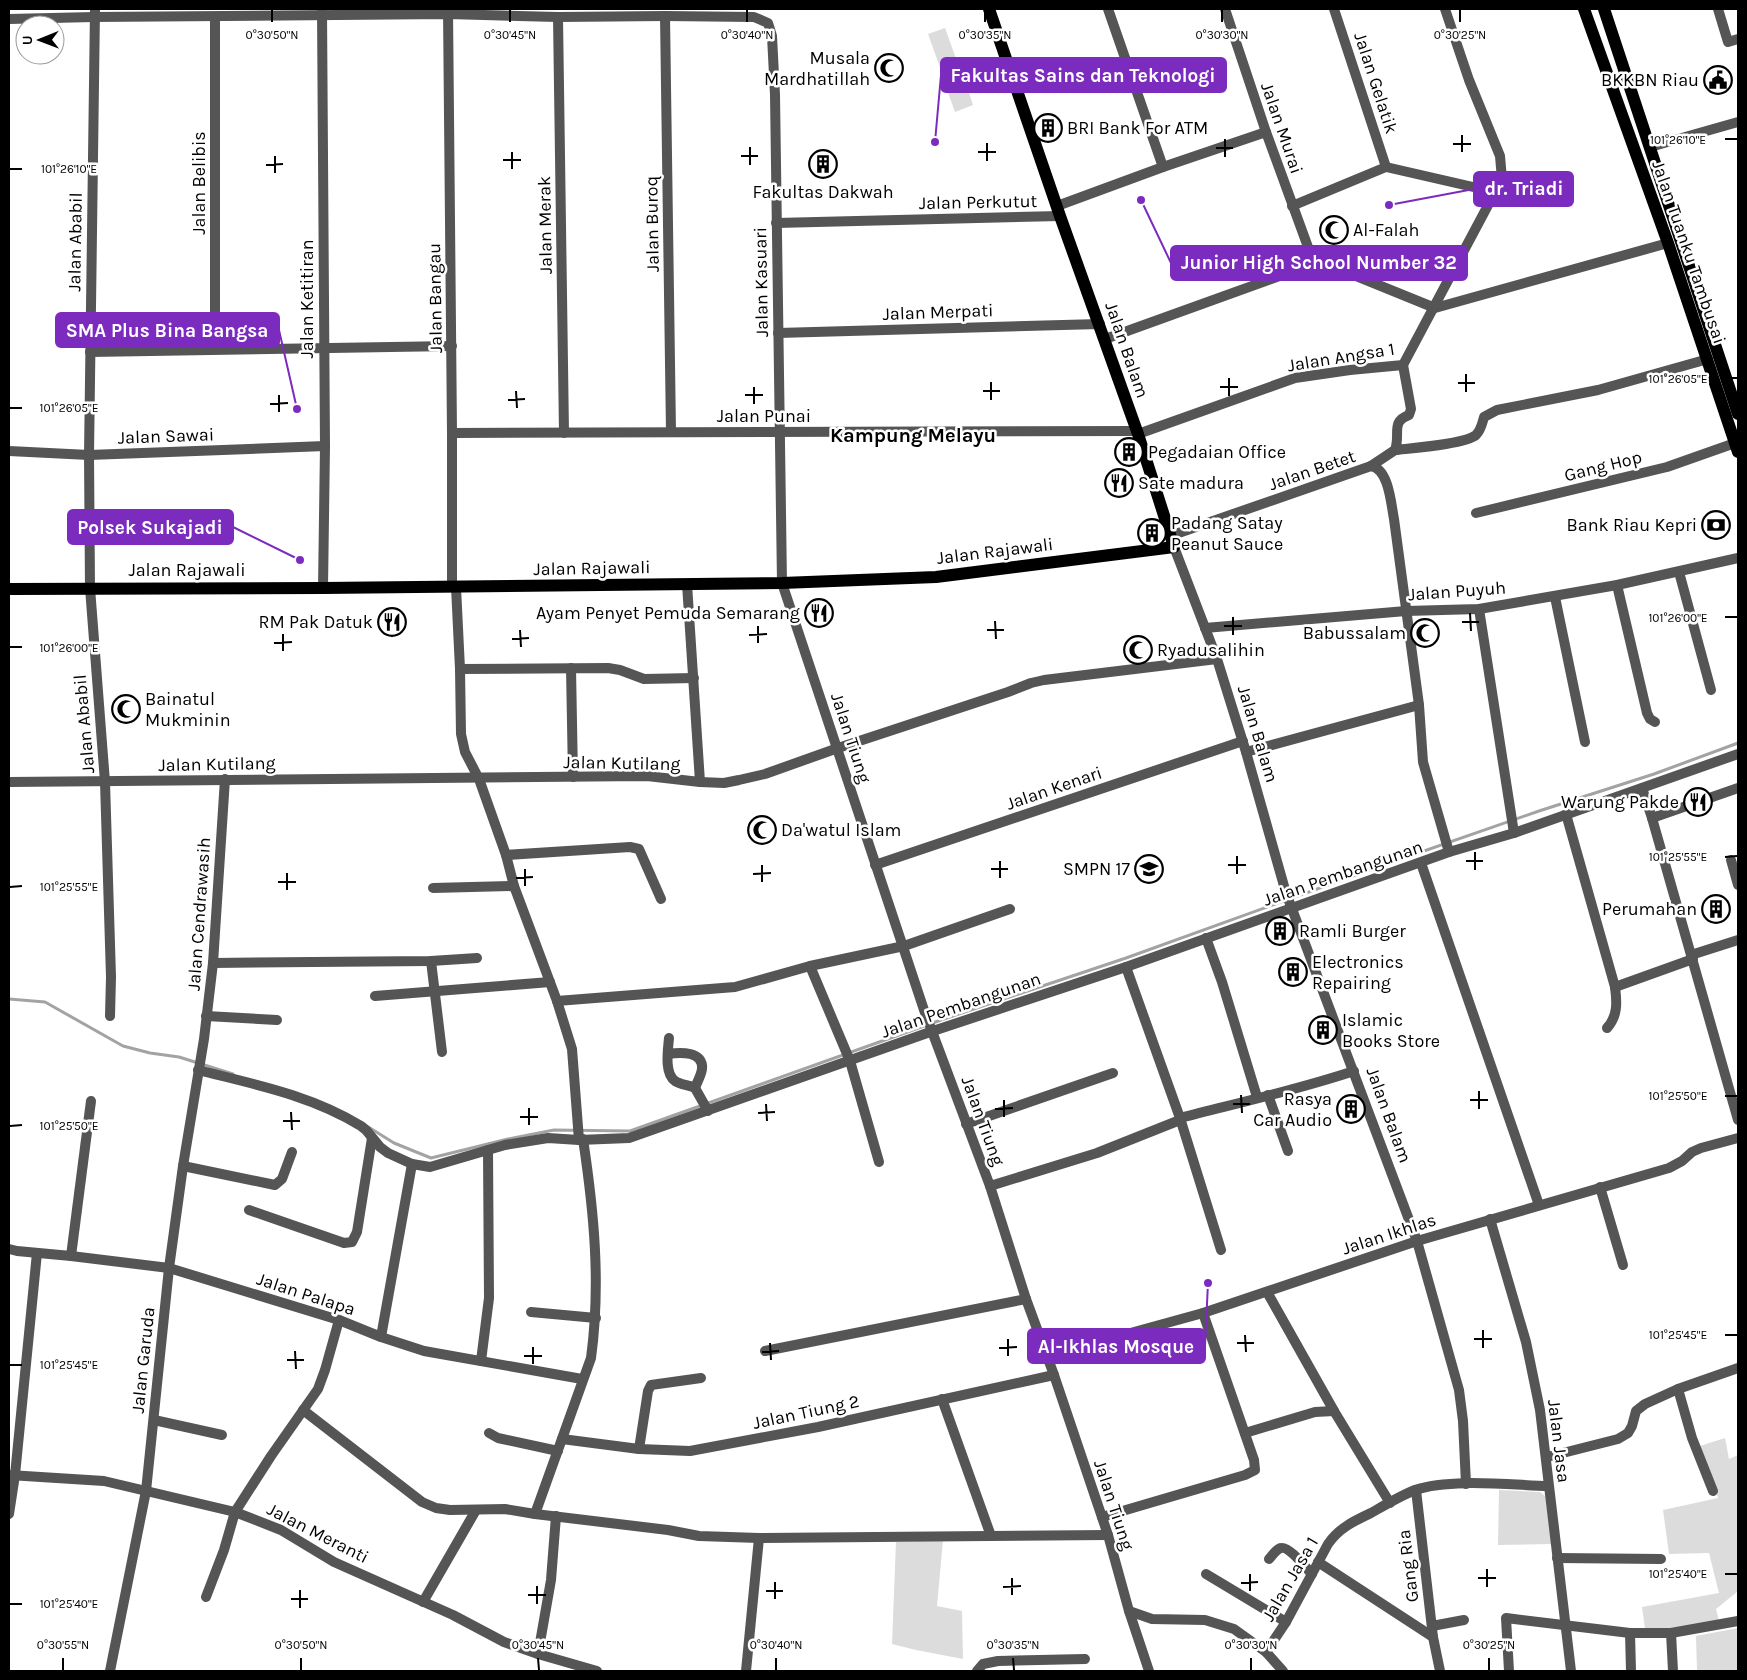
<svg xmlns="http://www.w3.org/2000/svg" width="1747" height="1680" font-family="Karla,sans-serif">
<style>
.green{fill:#dcdcdc}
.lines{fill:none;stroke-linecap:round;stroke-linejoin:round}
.stream{stroke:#a3a3a3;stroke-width:3}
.minor{stroke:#555;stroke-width:10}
.major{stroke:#000;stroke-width:12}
.ticks{fill:none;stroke:#000;stroke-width:2}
.labels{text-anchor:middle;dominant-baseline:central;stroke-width:5;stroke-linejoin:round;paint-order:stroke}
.poi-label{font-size:18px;fill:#000;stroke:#fff;text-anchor:start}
.street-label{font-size:18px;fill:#000;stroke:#fff}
.quarter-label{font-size:20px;font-weight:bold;fill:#000;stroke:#fff}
.ticks-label{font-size:12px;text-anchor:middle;fill:#000;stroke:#fff;stroke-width:5;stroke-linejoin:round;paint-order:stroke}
.leader{fill:none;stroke:#7b2cbf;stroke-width:2}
.callout-dot{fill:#7b2cbf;stroke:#fff;stroke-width:2}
.callout{fill:#7b2cbf;stroke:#7b2cbf;stroke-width:2}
.callout-label{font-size:19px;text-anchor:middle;font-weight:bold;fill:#fff}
</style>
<rect width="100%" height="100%" fill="#fff"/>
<g class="green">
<polygon points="945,28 958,64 941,70 928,34"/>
<polygon points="960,66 973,105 955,112 941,73"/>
<polygon points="1725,1438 1729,1459 1738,1455 1738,1591 1716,1609 1719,1621 1675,1628 1645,1628 1642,1607 1719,1593 1709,1553 1669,1554 1663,1510 1718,1498 1700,1446"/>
<polygon points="1499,1490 1540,1492 1545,1496 1552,1544 1498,1545"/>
<polygon points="943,1540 937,1606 962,1611 963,1659 916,1650 892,1644 896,1542"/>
<polygon points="1738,1628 1738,1671 1722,1671 1721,1670 1697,1671 1696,1636"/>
</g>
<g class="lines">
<g class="stream">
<polyline points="9,999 45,1002 123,1046 150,1053 179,1057 233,1074"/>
<polyline points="370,1128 394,1143 431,1158 508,1139 554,1130 630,1131 941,1020 1126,958 1378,867 1539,811 1654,774 1738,743"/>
</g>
<g class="minor">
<polyline points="95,9 89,455 90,588 105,782 111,977 110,1016"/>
<polyline points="448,9 452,433 452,587"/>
<polyline points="1108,9 1163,167"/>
<polyline points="1225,9 1266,132 1312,258"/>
<polyline points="1334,9 1386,167"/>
<polyline points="1718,9 1728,42 1738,39"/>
<polyline points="322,10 325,446 323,588"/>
<polyline points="665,16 671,432"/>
<polyline points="558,17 564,433"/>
<polyline points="9,19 94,17 448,14 558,17 665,16 754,17 768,23 772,36 775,95 782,583 924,1010 990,1186 1026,1299 1054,1375 1108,1535 1129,1611 1149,1671"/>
<polyline points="1650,147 1738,122"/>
<polyline points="1057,206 1163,167 1266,132"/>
<polyline points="1292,206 1386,167 1495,192"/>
<polyline points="776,223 1060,216"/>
<polyline points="1312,258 1435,308 1668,243"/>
<polyline points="778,333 1100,324"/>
<polyline points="1105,339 1299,269 1312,258"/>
<polyline points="215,349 215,17"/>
<polyline points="90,352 452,346"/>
<polyline points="452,433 1137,431"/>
<polyline points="1138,434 1295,378 1350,370 1403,365 1502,179 1500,156 1469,80 1445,9"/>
<path d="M1395,450C1412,448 1466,444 1476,435C1481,430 1482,424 1484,417L1497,410L1598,390L1708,359"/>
<polyline points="9,451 89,455 325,446"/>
<path d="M1371,466L1395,450C1401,434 1390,422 1409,415L1411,409L1403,365"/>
<polyline points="1476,513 1667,467 1735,443"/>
<path d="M1170,536L1371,466C1389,469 1391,504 1394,519L1419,705L1423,762L1449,852"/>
<polyline points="1174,547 1217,659 1246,752 1286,893 1417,1241 1459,1390 1463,1421 1466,1484"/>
<polyline points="1679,572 1711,690"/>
<polyline points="687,584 700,782"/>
<polyline points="1617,585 1647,713 1650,719 1655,722"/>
<polyline points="456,587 460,669 461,734 465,752 479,779 506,855 514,886 557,1001 572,1049 579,1140"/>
<polyline points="1555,597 1585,742"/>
<polyline points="1479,609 1514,833"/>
<polyline points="1205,628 1406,611 1479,609 1617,585 1738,558"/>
<polyline points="571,668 573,777"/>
<polyline points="460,669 608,668 620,670 644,679 694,678"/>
<polyline points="1246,752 1419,705"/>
<polyline points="9,782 647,776 700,782 724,783 739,780 765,774 838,748 1008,692 1031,683 1044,680 1217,659"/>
<polyline points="1642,788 1652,818 1738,1120"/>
<path d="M1566,814L1615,987C1617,1002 1618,1016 1607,1028"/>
<polyline points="1652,818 1738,788"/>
<polyline points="506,855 630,847 639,849 661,899"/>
<polyline points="1731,860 1738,885"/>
<polyline points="1421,863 1539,1205"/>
<polyline points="875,865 1243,741"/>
<polyline points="433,888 514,886"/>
<polyline points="1206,938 1222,982 1257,1097"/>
<polyline points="1691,955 1738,940"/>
<polyline points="431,961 442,1052"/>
<polyline points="213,963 431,961 477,958"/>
<polyline points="810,966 850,1061 879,1162"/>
<polyline points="1126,967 1180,1118 1221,1250"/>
<polyline points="1615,987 1693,959"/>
<polyline points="375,996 550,982"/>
<polyline points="557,1001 735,987 810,966 904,946 1010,909"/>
<polyline points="206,1016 277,1020"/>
<path d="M669,1038C668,1050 664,1073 675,1081C681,1085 689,1085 695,1088L708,1111"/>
<path d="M668,1054C680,1052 704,1051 702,1069C701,1076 697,1082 695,1088"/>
<path d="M198,1070C253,1084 311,1095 361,1126L366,1130L380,1147L388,1153L412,1164L430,1167L505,1145L548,1138L579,1140L629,1138L933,1031L1126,967L1449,852L1514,833L1738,754"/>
<polyline points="1268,1095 1288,1151"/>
<path d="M1180,1118C1238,1103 1297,1090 1354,1071"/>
<polyline points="966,1124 1113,1073"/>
<polyline points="183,1166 275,1185 282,1179 292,1152"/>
<polyline points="990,1186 1097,1153 1180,1120"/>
<polyline points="1600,1187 1623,1265"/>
<polyline points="249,1210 344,1243 352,1242 357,1232 372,1138"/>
<polyline points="1490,1219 1526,1342 1540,1410 1571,1671"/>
<polyline points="9,1249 17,1251 71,1256 169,1268 339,1320 381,1337 424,1351 582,1379"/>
<polyline points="71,1256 91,1101"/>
<polyline points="1267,1292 1334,1411 1390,1503"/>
<polyline points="531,1312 596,1318"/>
<polyline points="381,1337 412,1164"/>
<polyline points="765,1351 1026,1299"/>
<polyline points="1047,1356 1203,1313 1417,1241 1669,1168 1682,1161 1692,1152 1701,1148 1738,1138"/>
<polyline points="481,1361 489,1298 488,1150"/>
<polyline points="1678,1389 1692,1438 1713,1491"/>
<polyline points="942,1399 991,1536"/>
<polyline points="303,1410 422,1502 436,1508 450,1510 505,1509 535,1514 668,1530 699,1536 759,1538 1108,1535"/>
<polyline points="154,1420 222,1435"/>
<polyline points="489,1433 498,1438 558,1451"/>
<polyline points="1245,1433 1315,1412 1334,1411"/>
<polyline points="562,1439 639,1449 690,1451 818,1427 1054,1375"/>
<polyline points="639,1449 648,1391 651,1385 701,1378"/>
<polyline points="1547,1457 1618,1439 1628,1433 1632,1426 1636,1411 1645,1404 1678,1389 1738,1368"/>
<polyline points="9,1475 104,1481 235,1512 281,1530 334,1562 453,1615 504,1642 538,1654 597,1671"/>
<polyline points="1416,1490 1433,1637 1440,1671"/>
<polyline points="9,1514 15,1475 37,1253"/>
<path d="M535,1514L591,1358C601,1284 594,1212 583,1139"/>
<polyline points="1102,1517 1245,1475 1255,1470 1254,1460 1203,1313"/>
<polyline points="1557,1558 1661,1559"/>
<path d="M1269,1559C1272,1556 1276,1549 1281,1548C1289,1546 1306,1568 1312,1574"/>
<polyline points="1318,1562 1433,1637"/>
<polyline points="1206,1574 1286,1622"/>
<polyline points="206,1597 224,1550 235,1512 271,1456 318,1389 325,1370 339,1320"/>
<polyline points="423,1602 476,1510"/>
<polyline points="1129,1611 1152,1619 1205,1620 1234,1629 1266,1652 1283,1671"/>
<polyline points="1432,1626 1464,1620"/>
<polyline points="1630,1633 1631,1671"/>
<polyline points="1671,1633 1673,1671"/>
<path d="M1266,1652L1286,1622L1328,1544C1339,1528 1354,1521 1371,1513C1385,1505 1400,1496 1415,1490C1450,1478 1511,1485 1548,1486"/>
<polyline points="538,1654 551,1580 556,1516"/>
<polyline points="110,1671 146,1491 169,1268 183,1166 204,1039 213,963 225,779"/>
<polyline points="746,1671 759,1538"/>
<polyline points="977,1671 983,1664 998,1661 1085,1659"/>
<polyline points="1509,1671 1506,1618 1630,1633 1671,1633 1738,1621"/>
</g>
<g class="major">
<polyline points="1584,9 1668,243 1738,452"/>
<polyline points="1604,9 1738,414"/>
<polyline points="9,589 323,588 782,583 936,577 1174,547 1138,434 1060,216 989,9"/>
</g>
</g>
<path class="ticks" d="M272,10V22M510,10V22M747,10V22M985,10V22M1222,10V22M1460,10V22M1462,135V152M1225,139V157M1725,139H1737M987,143V161M1453,144H1471M750,147V165M1216,148H1233M512,152V169M978,152H996M275,156V173M741,156H758M503,160H521M266,165L283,164M10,169H22M1466,374V392M1229,378V396M1725,378H1737M991,382V400M1458,383H1475M754,387V404M1220,387H1238M516,391L517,408M983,391H1000M279,395V412M745,395H763M508,400L525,399M270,404L288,403M10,408H22M1470,613L1471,631M1233,617V635M1725,617H1737M995,621L996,639M1462,622H1479M758,626V643M1224,626H1242M520,630L521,647M987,630H1004M283,634V651M749,635L767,634M512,639L529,638M274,643L292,642M10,647H22M1475,852V870M1237,856V874M1725,857L1737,856M1000,861V878M1466,861H1483M762,865V882M1228,865H1246M525,869V886M991,869H1008M287,873V890M753,874L771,873M516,878L533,877M278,882H296M10,887L22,886M1479,1091V1109M1241,1095L1242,1113M1725,1096H1737M1004,1100V1117M1470,1100H1488M766,1104L767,1121M1233,1104H1250M529,1108V1125M995,1109L1013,1108M291,1112L292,1130M758,1113L775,1112M520,1117H538M283,1121H300M10,1126L22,1125M1483,1330V1348M1245,1335L1246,1352M1725,1335H1737M1008,1339V1356M1474,1339H1492M770,1343L771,1360M1237,1343H1254M533,1347V1364M999,1348L1017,1347M295,1351L296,1369M762,1352L779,1351M524,1356H542M287,1360H304M10,1365H22M1487,1569V1587M1250,1574V1591M1725,1574H1737M1012,1578V1595M1478,1578H1496M775,1582V1599M1241,1583L1258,1582M537,1586V1604M1003,1587L1021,1586M300,1590V1608M766,1591H783M528,1595H546M291,1599H308M10,1604H22M63,1658V1670M301,1658V1670M538,1658L539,1670M776,1658V1670M1013,1658L1014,1670M1251,1658V1670M1489,1658V1670"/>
<defs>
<symbol id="mosque-ring" viewBox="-11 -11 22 22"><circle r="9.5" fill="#fff" stroke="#000" stroke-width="1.5"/><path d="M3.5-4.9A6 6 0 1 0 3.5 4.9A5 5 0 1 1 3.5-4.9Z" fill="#000"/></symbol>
<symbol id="civic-ring" viewBox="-11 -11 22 22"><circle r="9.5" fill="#fff" stroke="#000" stroke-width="1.5"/><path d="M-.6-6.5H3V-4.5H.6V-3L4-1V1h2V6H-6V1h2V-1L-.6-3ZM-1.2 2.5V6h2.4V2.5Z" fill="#000"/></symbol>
<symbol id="building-ring" viewBox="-11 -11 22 22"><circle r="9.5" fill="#fff" stroke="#000" stroke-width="1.5"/><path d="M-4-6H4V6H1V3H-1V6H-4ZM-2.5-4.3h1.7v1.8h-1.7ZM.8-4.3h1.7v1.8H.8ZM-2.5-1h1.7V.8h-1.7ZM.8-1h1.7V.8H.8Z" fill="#000"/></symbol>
<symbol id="restaurant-ring" viewBox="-11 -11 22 22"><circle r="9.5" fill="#fff" stroke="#000" stroke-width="1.5"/><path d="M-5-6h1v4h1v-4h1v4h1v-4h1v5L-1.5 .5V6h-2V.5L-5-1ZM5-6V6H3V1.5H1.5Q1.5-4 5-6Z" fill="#000"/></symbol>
<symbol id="bank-ring" viewBox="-11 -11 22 22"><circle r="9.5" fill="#fff" stroke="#000" stroke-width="1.5"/><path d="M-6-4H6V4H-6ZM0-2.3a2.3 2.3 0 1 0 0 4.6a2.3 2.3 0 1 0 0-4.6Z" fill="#000"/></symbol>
<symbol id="school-ring" viewBox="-11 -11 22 22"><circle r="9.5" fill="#fff" stroke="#000" stroke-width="1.5"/><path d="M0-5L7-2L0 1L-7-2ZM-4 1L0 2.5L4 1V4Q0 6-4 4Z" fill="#000"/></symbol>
</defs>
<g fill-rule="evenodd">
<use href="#mosque-ring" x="873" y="52" width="32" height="32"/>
<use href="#civic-ring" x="1702" y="64" width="32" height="32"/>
<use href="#building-ring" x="1032" y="112" width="32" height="32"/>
<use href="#building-ring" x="807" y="148" width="32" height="32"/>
<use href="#mosque-ring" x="1318" y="214" width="32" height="32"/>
<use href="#building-ring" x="1113" y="436" width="32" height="32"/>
<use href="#restaurant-ring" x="1103" y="467" width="32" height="32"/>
<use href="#bank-ring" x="1700" y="509" width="32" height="32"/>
<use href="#building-ring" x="1136" y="517" width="32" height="32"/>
<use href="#restaurant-ring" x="803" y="597" width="32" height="32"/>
<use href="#restaurant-ring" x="376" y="606" width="32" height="32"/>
<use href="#mosque-ring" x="1409" y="617" width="32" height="32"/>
<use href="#mosque-ring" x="1122" y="634" width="32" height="32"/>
<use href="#mosque-ring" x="110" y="693" width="32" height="32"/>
<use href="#restaurant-ring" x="1682" y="786" width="32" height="32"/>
<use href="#mosque-ring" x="746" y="814" width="32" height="32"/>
<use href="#school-ring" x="1133" y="853" width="32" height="32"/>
<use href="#building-ring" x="1700" y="893" width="32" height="32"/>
<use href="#building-ring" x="1264" y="915" width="32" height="32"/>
<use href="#building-ring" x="1277" y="956" width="32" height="32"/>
<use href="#building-ring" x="1307" y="1014" width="32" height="32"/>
<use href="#building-ring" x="1335" y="1093" width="32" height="32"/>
</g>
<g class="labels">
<g class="poi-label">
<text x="870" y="58" text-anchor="end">Musala<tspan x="870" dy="21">Mardhatillah</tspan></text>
<text x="1699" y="80" text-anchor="end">BKKBN Riau</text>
<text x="1067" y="128">BRI Bank For ATM</text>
<text x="823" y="192" text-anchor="middle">Fakultas Dakwah</text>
<text x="1353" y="230">Al-Falah</text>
<text x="1148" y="452">Pegadaian Office</text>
<text x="1138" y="483">Sate madura</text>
<text x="1171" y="523">Padang Satay<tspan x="1171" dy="21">Peanut Sauce</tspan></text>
<text x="1697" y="525" text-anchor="end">Bank Riau Kepri</text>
<text x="800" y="613" text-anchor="end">Ayam Penyet Pemuda Semarang</text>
<text x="373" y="622" text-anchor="end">RM Pak Datuk</text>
<text x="1406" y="633" text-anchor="end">Babussalam</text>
<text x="1157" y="650">Ryadusalihin</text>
<text x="145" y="699">Bainatul<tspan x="145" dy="21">Mukminin</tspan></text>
<text x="1679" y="802" text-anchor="end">Warung Pakde</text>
<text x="781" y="830">Da'watul Islam</text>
<text x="1130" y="869" text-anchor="end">SMPN 17</text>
<text x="1697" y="909" text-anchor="end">Perumahan</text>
<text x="1299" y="931">Ramli Burger</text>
<text x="1312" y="962">Electronics<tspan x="1312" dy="21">Repairing</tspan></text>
<text x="1342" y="1020">Islamic<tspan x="1342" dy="21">Books Store</tspan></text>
<text x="1332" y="1099" text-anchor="end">Rasya<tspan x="1332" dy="21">Car Audio</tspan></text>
</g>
<g class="street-label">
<text transform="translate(1376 83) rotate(72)">Jalan Gelatik</text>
<text transform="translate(1282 128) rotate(71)">Jalan Murai</text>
<text transform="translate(199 183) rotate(-90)">Jalan Belibis</text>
<text transform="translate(978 202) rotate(-1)">Jalan Perkutut</text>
<text transform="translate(652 224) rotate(-91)">Jalan Buroq</text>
<text transform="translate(545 225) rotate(-91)">Jalan Merak</text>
<text transform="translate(75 242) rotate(-89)">Jalan Ababil</text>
<text transform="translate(1689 252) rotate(71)">Jalan Tuanku Tambusai</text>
<text transform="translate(761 282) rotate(-91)">Jalan Kasuari</text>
<text transform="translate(435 298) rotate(-91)">Jalan Bangau</text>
<text transform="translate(307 299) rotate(-90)">Jalan Ketitiran</text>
<text transform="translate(938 312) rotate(-2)">Jalan Merpati</text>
<text transform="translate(1127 350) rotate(71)">Jalan Balam</text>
<text transform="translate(1341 357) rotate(-9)">Jalan Angsa 1</text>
<text x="764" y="416">Jalan Punai</text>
<text transform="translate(166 436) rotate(-2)">Jalan Sawai</text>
<text transform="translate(1603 466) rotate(-14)">Gang Hop</text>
<text transform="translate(1312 470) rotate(-19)">Jalan Betet</text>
<text transform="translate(995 551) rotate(-7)">Jalan Rajawali</text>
<text transform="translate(592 568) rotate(-1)">Jalan Rajawali</text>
<text x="187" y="570">Jalan Rajawali</text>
<text transform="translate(1457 591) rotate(-4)">Jalan Puyuh</text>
<text transform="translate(84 724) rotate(-95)">Jalan Ababil</text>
<text transform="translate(1258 734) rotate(73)">Jalan Balam</text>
<text transform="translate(851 738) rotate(72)">Jalan Tiung</text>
<text transform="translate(622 763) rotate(1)">Jalan Kutilang</text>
<text transform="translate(217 764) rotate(-1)">Jalan Kutilang</text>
<text transform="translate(1054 788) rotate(-19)">Jalan Kenari</text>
<text transform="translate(1343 873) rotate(-19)">Jalan Pembangunan</text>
<text transform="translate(199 914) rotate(-86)">Jalan Cendrawasih</text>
<text transform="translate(961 1005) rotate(-19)">Jalan Pembangunan</text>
<text transform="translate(1389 1115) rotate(70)">Jalan Balam</text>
<text transform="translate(983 1121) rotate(70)">Jalan Tiung</text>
<text transform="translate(1389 1234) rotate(-18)">Jalan Ikhlas</text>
<text transform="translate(306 1294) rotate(18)">Jalan Palapa</text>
<text transform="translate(143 1360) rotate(-84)">Jalan Garuda</text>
<text transform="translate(806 1412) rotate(-12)">Jalan Tiung 2</text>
<text transform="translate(1559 1441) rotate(83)">Jalan Jasa</text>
<text transform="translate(1114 1505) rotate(72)">Jalan Tiung</text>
<text transform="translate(318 1533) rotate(27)">Jalan Meranti</text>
<text transform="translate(1408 1566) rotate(-97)">Gang Ria</text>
<text transform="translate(1290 1579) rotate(-60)">Jalan Jasa 1</text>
</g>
<g class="quarter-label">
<text x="913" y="435">Kampung Melayu</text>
</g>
</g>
<g class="ticks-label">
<text x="272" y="39">0°30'50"N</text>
<text x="510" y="39">0°30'45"N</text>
<text x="747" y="39">0°30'40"N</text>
<text x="985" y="39">0°30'35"N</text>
<text x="1222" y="39">0°30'30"N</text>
<text x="1460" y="39">0°30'25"N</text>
<text x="1678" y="144">101°26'10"E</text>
<text x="69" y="173">101°26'10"E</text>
<text x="1678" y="383">101°26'05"E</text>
<text x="69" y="412">101°26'05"E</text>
<text x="1678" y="622">101°26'00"E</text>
<text x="69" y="652">101°26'00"E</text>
<text x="1678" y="861">101°25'55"E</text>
<text x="69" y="891">101°25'55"E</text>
<text x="1678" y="1100">101°25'50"E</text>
<text x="69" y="1130">101°25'50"E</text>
<text x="1678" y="1339">101°25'45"E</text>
<text x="69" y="1369">101°25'45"E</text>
<text x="1678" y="1578">101°25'40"E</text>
<text x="69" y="1608">101°25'40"E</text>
<text x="63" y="1649">0°30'55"N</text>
<text x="301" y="1649">0°30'50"N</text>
<text x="538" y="1649">0°30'45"N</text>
<text x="776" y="1649">0°30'40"N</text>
<text x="1013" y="1649">0°30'35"N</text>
<text x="1251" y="1649">0°30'30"N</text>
<text x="1489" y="1649">0°30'25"N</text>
</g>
<path class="leader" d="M935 142L941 75M1389 205L1474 189M1141 200L1171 263M297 409L279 330M300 560L233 527M1208 1283L1205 1346"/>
<g class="callout-dot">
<circle cx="935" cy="142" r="5"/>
<circle cx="1389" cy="205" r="5"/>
<circle cx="1141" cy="200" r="5"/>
<circle cx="297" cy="409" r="5"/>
<circle cx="300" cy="560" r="5"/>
<circle cx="1208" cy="1283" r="5"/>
</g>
<g class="callout">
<rect x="941" y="58" width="285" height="34" rx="5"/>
<rect x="1474" y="172" width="99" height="34" rx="5"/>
<rect x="1171" y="246" width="296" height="34" rx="5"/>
<rect x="56" y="313" width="223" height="34" rx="5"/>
<rect x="68" y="510" width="165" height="34" rx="5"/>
<rect x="1028" y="1329" width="177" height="34" rx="5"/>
</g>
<g class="callout-label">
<text x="1083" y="82">Fakultas Sains dan Teknologi</text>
<text x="1524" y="195">dr. Triadi</text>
<text x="1319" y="269">Junior High School Number 32</text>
<text x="167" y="337">SMA Plus Bina Bangsa</text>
<text x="150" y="534">Polsek Sukajadi</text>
<text x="1116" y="1353">Al-Ikhlas Mosque</text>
</g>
<rect width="1747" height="1680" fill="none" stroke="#000000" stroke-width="20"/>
<g transform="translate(40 40) rotate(269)"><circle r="24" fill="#ffffff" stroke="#999999"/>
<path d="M0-4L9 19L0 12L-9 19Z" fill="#000000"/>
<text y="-8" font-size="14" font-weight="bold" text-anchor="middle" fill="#000000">U</text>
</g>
</svg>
